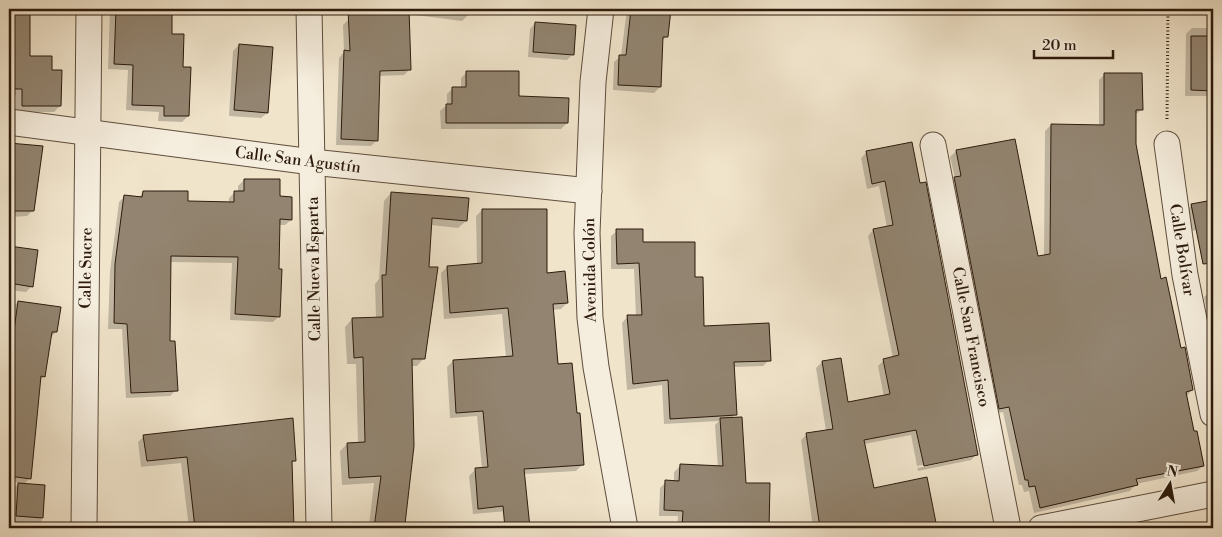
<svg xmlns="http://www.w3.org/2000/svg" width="1222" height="537" font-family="'Libre Bodoni',serif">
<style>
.shadow{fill:#0003;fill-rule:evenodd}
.building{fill:#928470;stroke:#2d1b0d}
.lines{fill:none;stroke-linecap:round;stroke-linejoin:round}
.minor-casing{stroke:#5e4d3c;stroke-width:27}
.path{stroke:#2d1b0d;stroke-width:3;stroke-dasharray:1 2.5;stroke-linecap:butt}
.minor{stroke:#f5eddd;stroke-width:25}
.labels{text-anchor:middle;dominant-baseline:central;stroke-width:5;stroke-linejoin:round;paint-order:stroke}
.street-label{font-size:16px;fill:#2d1b0d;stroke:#f5eddd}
</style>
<rect width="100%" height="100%" fill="#f0e4cb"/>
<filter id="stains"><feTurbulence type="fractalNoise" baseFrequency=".004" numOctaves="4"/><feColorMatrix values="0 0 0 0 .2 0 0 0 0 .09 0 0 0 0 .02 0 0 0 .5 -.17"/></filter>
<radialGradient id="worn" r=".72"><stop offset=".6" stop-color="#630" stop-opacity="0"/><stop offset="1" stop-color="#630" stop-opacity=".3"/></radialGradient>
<g class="shadow">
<polygon points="9,9 50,9 45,14 29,14 29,57 60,106 54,112 16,112 16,95 9,95"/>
<polygon points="110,9 171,9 170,35 182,68 188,116 182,122 158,121 159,112 126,110 128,70 108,69"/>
<polygon points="364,9 468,9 468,15 462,21 408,14 410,69 404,75 379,76 377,140 371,146 336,145 339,58 344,52 343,25 349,19 363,18"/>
<polygon points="627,9 670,9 666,37 662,41 660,87 654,93 613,90 614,62 621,56"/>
<polygon points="535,23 573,54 567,60 528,57 530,29"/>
<polygon points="1192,28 1213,28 1213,96 1185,96 1186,34"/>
<polygon points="239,45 267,113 261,118 229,116 233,51"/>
<polygon points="467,72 518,97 567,123 561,129 441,129 440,111 447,105 447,94 453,88 461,88 461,78"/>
<polygon points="1105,74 1141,110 1135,115 1134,144 1160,280 1180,350 1184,349 1192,390 1186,397 1193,433 1203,466 1197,471 1136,484 1130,491 1034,513 1029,491 1024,492 1022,485 1019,485 1003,412 994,414 949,184 955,178 950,157 956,151 1037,257 1044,256 1045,131 1051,125 1099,126 1099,80"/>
<polygon points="9,144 41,147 33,210 27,216 9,217"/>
<path d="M911,144L977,454L971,460L918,471L911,435L864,444L873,489L936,527L813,528L801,440L807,434L826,431L816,368L822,362L847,404L884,397L878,366L884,360L893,358L868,236L873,230L887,228L879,186L867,189L861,158L867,152ZM972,455V457L918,468L917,466Z"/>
<polygon points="244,180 279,198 291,220 285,225 278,225 279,316 273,322 230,320 232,263 170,262 169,343 176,390 170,396 126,398 122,329 108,329 110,271 119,202 125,196 138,198 143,193 187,202 229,203 229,198 235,192 238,192 238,186"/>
<polygon points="391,193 466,221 458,228 431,225 424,358 417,366 411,366 397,522 369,525 374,483 342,485 340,451 347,444 358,443 356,364 347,364 345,327 352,319 376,318 375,284 379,279 384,201"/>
<polygon points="1213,201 1213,277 1204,229 1190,231 1186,211 1192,205"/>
<polygon points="482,210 546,274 567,303 561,309 552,310 557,366 582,465 576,471 523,474 520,510 473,514 469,476 475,470 482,469 477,416 450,418 447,367 453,361 506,358 502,314 444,319 441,273 447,267 477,264 476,216"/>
<polygon points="617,231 642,243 694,279 703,327 769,360 763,366 733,367 735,414 731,419 744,484 769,484 768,528 677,528 678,516 659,516 660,488 666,482 674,482 674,472 680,466 718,467 715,425 719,421 664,424 662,385 627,390 622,323 627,317 636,317 634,269 611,269 611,236"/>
<polygon points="9,247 37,251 32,286 26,292 9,290"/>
<polygon points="1213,290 1213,376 1208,349 1213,343 1204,297"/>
<polygon points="18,302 56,332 50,338 44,376 40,381 30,478 24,484 44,486 41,528 10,528 12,490 19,483 9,482 9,337 12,308"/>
<polygon points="144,436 294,461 291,464 293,528 189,528 181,463 141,467 138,442"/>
</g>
<g class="building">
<polygon points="9,9 30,9 30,56 52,56 52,70 62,70 61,106 22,106 22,89 9,89"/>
<polygon points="116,9 172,9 172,34 184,34 183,67 191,67 189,116 164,116 164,106 132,105 133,65 114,64"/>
<polygon points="348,9 409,9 411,70 380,71 378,141 341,139 344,50 350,51"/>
<polygon points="631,9 671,9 668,37 663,37 661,87 618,85 619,55 626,55"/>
<polygon points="535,22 576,25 574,55 533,52"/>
<polygon points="1191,36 1213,36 1213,91 1191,90"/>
<polygon points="239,44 273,47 268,113 234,110"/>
<polygon points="466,71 519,71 519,96 569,98 568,123 446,123 446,104 452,104 452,87 466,87"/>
<polygon points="1104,73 1142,73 1143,110 1136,110 1136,144 1161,279 1166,277 1181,348 1185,347 1193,390 1186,392 1194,431 1197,431 1204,466 1136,479 1138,485 1040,508 1035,486 1029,487 1028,480 1025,480 1009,407 999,409 954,177 961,176 956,150 1015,139 1038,256 1050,254 1051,124 1104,125"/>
<polygon points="912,142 920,183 926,182 978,455 924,466 916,430 864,440 874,488 927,477 937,528 820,528 806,433 833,429 822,361 841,358 848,402 890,394 883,359 899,355 873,229 893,225 885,181 872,184 866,151"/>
<polygon points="9,143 43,146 34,211 9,211"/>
<polygon points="244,179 280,179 280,196 292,197 292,220 280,219 279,269 282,269 280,317 235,314 238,257 171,256 170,341 175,341 178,391 131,393 127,324 114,323 115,264 124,195 142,197 143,191 188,191 188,201 234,202 234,191 244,191"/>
<polygon points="391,192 469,198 467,221 432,218 429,267 438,267 425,359 412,359 414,446 405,524 403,528 374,528 381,476 349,478 347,443 365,442 363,357 354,358 352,318 383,317 382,275 386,275"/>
<polygon points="1213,200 1213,263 1203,264 1191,204"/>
<polygon points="482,209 547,209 547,273 565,271 568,303 553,304 558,364 572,363 577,413 580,413 584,465 524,469 530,528 505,528 503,506 478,509 475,468 488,467 483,411 456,413 453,360 513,356 508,308 450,313 447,266 482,263"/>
<polygon points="616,229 643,229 643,242 695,242 695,277 703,277 704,326 769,323 771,361 734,362 737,415 670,419 668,380 633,384 627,315 642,315 639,263 617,264"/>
<polygon points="9,246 38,250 33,287 9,283"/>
<polygon points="18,301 61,307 57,332 52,332 45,377 41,376 31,479 9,476 9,345 12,345"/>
<polygon points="742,417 746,483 770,483 769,528 682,527 683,511 664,510 665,480 679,481 680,464 723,466 720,418"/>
<polygon points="293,418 296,461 292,461 294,528 195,528 187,457 147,461 143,435"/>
<polygon points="18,483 45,485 43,518 16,516"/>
</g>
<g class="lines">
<defs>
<g id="minor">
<polyline points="309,9 319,528"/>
<polyline points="601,9 593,82 587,233 590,318 596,367 625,528"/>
<polyline points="9,122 312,162 589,191"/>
<polyline points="1167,144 1185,275 1213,414"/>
<polyline points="933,145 1008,528"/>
<polyline points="84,528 89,9"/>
<polyline points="1041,528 1213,494"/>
</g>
</defs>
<use href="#minor" class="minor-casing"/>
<polyline class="path" points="1167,119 1168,9"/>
<use href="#minor" class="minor"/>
</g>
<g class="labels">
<g class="street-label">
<text transform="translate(298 160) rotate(7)">Calle San Agustín</text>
<text transform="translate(1182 250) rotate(81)">Calle Bolívar</text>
<text transform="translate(86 268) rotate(-89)">Calle Sucre</text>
<text transform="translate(314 269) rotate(-91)">Calle Nueva Esparta</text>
<text transform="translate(590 270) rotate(-91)">Avenida Colón</text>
<text transform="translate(971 337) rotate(79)">Calle San Francisco</text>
</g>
</g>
<rect width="1222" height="537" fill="none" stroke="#f0e4cb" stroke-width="30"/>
<rect x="10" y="10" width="1202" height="517" fill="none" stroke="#2d1b0d" stroke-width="2.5"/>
<rect x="15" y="15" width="1192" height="507" fill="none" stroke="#2d1b0d"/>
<g transform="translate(1170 484) rotate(11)" stroke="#f5eddd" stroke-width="4" paint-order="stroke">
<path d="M0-4L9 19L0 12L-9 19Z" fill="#2d1b0d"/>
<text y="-8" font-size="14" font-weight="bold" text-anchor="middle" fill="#2d1b0d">N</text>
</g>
<path d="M1034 50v8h79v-8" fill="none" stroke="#2d1b0d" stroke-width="2.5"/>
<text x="1042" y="50" font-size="15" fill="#2d1b0d" stroke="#f5eddd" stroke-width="4" paint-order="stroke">20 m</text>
<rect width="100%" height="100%" filter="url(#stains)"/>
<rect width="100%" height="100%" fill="url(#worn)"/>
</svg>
